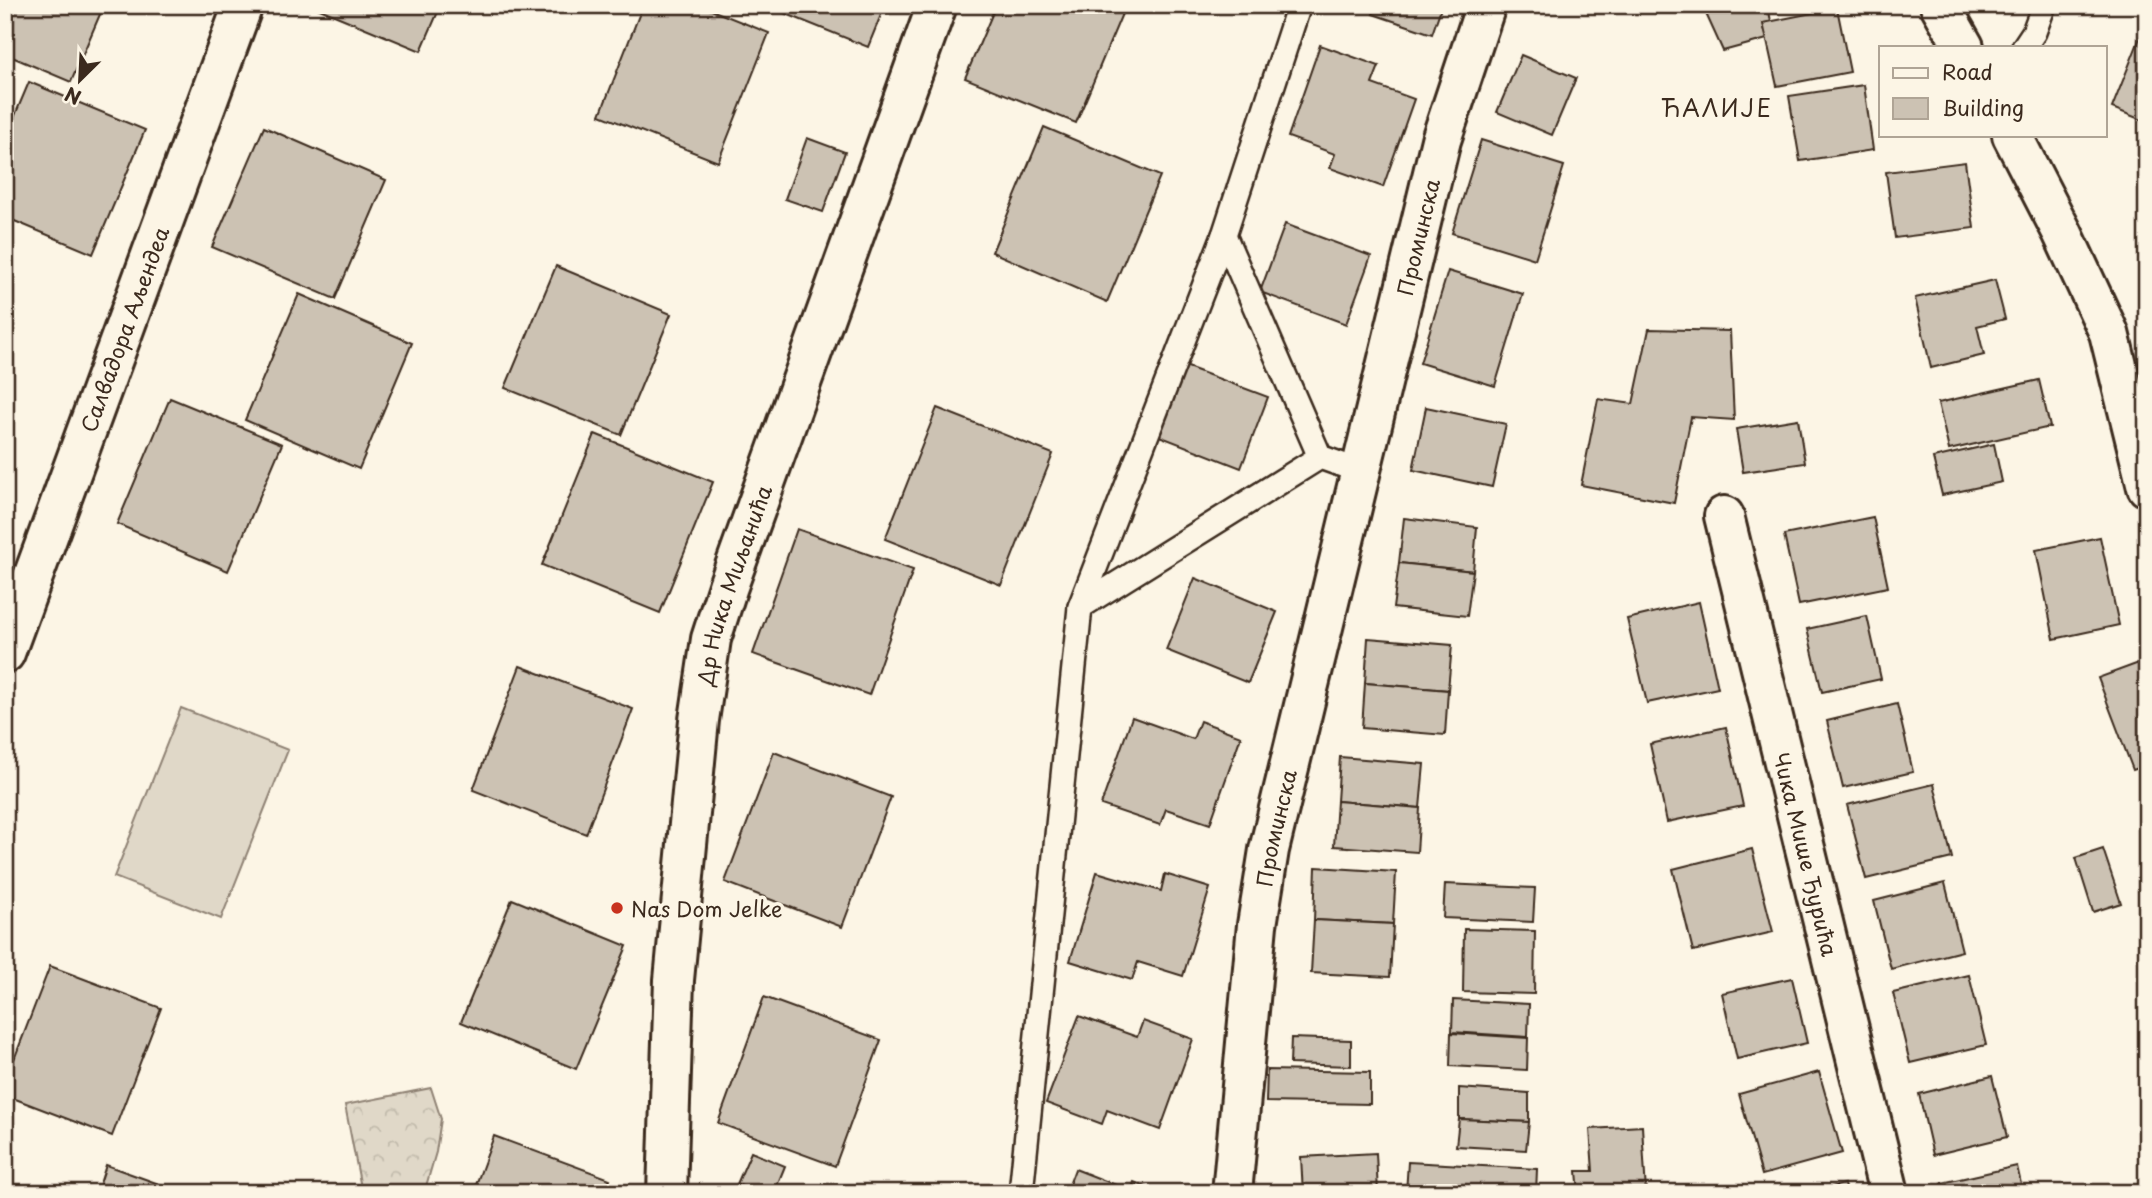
<svg xmlns="http://www.w3.org/2000/svg" width="2152" height="1198" font-family="'Playpen Sans',sans-serif">
<style>
.forest{fill:url(#forest-crowns);stroke:#8e8173;stroke-width:2}
.garden{fill:#e0d8c8;stroke:#8e8173;stroke-width:2}
.building{fill:#ccc2b3;stroke:#3b2a1e;stroke-width:2}
.lines{fill:none;stroke-linecap:round;stroke-linejoin:round}
.service-casing{stroke:#3b2a1e;stroke-width:28}
.minor-casing{stroke:#3b2a1e;stroke-width:44}
.service{stroke:#fcf5e5;stroke-width:23}
.minor{stroke:#fcf5e5;stroke-width:38}
.poi-dot{fill:#c8321e;stroke:#fcf5e5;stroke-width:2.5}
.labels{text-anchor:middle;dominant-baseline:central;stroke-width:7;stroke-linejoin:round;paint-order:stroke}
.street-label{font-size:21px;fill:#3b2a1e;stroke:#fcf5e5}
.poi-label{font-size:21px;fill:#3b2a1e;stroke:#fcf5e5;text-anchor:start}
.neighbourhood-label{font-size:23px;letter-spacing:2px;fill:#3b2a1e;stroke:#fcf5e5}
</style>
<defs>
<pattern id="forest-crowns" width="20" height="18" patternUnits="userSpaceOnUse" patternTransform="scale(1.75)"><rect width="20" height="18" fill="#e0d8c8"/><path d="M2 6a3 3 0 1 1 6 0M12 15a3 3 0 1 1 6 0" fill="none" stroke="#c1baab"/></pattern>
</defs>
<rect width="100%" height="100%" fill="#fcf5e5"/>
<filter id="ink" filterUnits="userSpaceOnUse"><feTurbulence type="fractalNoise" baseFrequency=".0143" numOctaves="2"/><feDisplacementMap in="SourceGraphic" scale="14" xChannelSelector="R" yChannelSelector="G"/><feConvolveMatrix kernelMatrix="1 2 1 2 8 2 1 2 1" color-interpolation-filters="sRGB"/></filter>
<g filter="url(#ink)">
<polygon class="forest" points="431,1088 441,1119 436,1152 424,1193 362,1193 345,1105"/>
<polygon class="garden" points="181,708 288,750 221,919 114,877"/>
<g class="building">
<polygon points="5,5 104,5 71,82 5,54"/>
<polygon points="310,5 441,5 421,51"/>
<polygon points="643,5 699,5 769,33 718,162 600,115"/>
<polygon points="764,5 885,5 868,47"/>
<polygon points="996,5 1116,5 1124,9 1076,123 965,78"/>
<polygon points="1376,5 1442,5 1432,34 1373,14"/>
<polygon points="1702,5 1768,5 1771,22 1763,23 1767,39 1723,51"/>
<polygon points="1837,8 1850,72 1777,86 1763,23"/>
<polygon points="2147,20 2147,122 2112,108"/>
<polygon points="1320,45 1379,66 1372,84 1414,99 1383,187 1330,168 1335,154 1288,137"/>
<polygon points="1521,55 1576,78 1552,135 1497,112"/>
<polygon points="29,82 145,130 93,254 5,217 5,139"/>
<polygon points="1864,85 1873,150 1800,161 1789,96"/>
<polygon points="264,127 386,180 335,299 212,247"/>
<polygon points="1044,127 1160,176 1107,302 992,252"/>
<polygon points="807,138 845,152 823,212 785,199"/>
<polygon points="1481,140 1564,166 1535,259 1452,233"/>
<polygon points="1965,162 1974,228 1895,238 1886,172"/>
<polygon points="1285,224 1371,256 1346,324 1260,292"/>
<polygon points="556,266 671,314 621,435 505,388"/>
<polygon points="1448,271 1523,294 1495,386 1420,363"/>
<polygon points="1995,280 2005,319 1977,326 1984,355 1931,368 1915,298"/>
<polygon points="299,294 412,343 359,469 245,420"/>
<polygon points="1649,329 1730,331 1734,420 1691,417 1674,503 1581,485 1598,399 1633,404"/>
<polygon points="1185,366 1268,397 1241,468 1159,436"/>
<polygon points="2039,380 2050,427 1949,450 1938,403"/>
<polygon points="170,398 282,444 228,571 117,524"/>
<polygon points="1426,407 1506,424 1492,487 1413,470"/>
<polygon points="937,408 1053,454 1001,585 885,539"/>
<polygon points="1798,419 1805,463 1743,472 1736,429"/>
<polygon points="595,434 713,482 660,613 542,565"/>
<polygon points="1994,444 2002,482 1942,495 1933,458"/>
<polygon points="1873,517 1888,587 1799,605 1784,535"/>
<polygon points="1404,518 1477,527 1473,571 1399,563"/>
<polygon points="797,529 913,570 869,695 753,654"/>
<polygon points="2100,537 2119,625 2054,639 2036,550"/>
<polygon points="1399,563 1473,571 1467,616 1393,608"/>
<polygon points="1195,578 1277,612 1248,683 1166,650"/>
<polygon points="1699,602 1718,688 1647,703 1627,619"/>
<polygon points="1867,616 1881,679 1822,692 1807,629"/>
<polygon points="1368,638 1452,645 1448,690 1365,683"/>
<polygon points="2147,660 2147,765 2133,770 2098,678"/>
<polygon points="520,666 633,709 586,834 473,790"/>
<polygon points="1365,683 1448,690 1445,735 1362,728"/>
<polygon points="1897,704 1913,772 1843,788 1827,721"/>
<polygon points="1132,717 1193,739 1200,721 1241,736 1210,824 1166,809 1160,825 1101,805"/>
<polygon points="1726,727 1743,806 1667,822 1650,744"/>
<polygon points="774,752 891,797 842,927 725,882"/>
<polygon points="1340,757 1424,764 1420,808 1337,801"/>
<polygon points="1934,784 1952,858 1866,879 1847,805"/>
<polygon points="1337,801 1420,808 1417,852 1334,846"/>
<polygon points="1752,849 1773,932 1693,951 1673,869"/>
<polygon points="2103,849 2121,903 2093,912 2076,858"/>
<polygon points="1316,867 1396,872 1393,924 1314,920"/>
<polygon points="1097,872 1161,891 1165,874 1210,888 1183,976 1138,962 1132,980 1070,961"/>
<polygon points="1945,883 1962,951 1891,969 1874,901"/>
<polygon points="1445,884 1535,888 1533,922 1443,918"/>
<polygon points="512,899 627,946 576,1069 461,1022"/>
<polygon points="1314,920 1393,924 1390,977 1311,973"/>
<polygon points="1464,929 1535,931 1534,994 1463,992"/>
<polygon points="50,966 161,1008 112,1136 5,1095 5,1083"/>
<polygon points="1969,975 1986,1045 1910,1063 1893,993"/>
<polygon points="1792,978 1807,1043 1737,1059 1722,993"/>
<polygon points="764,997 881,1040 835,1166 718,1123"/>
<polygon points="1453,1000 1529,1004 1528,1037 1452,1032"/>
<polygon points="1079,1016 1137,1037 1143,1021 1193,1039 1160,1130 1107,1110 1102,1124 1046,1103"/>
<polygon points="1451,1033 1528,1038 1527,1070 1450,1066"/>
<polygon points="1291,1038 1351,1040 1351,1066 1290,1064"/>
<polygon points="1267,1070 1370,1072 1370,1104 1266,1102"/>
<polygon points="1819,1072 1842,1153 1762,1175 1739,1094"/>
<polygon points="1992,1076 2007,1137 1933,1155 1919,1094"/>
<polygon points="1459,1088 1529,1093 1529,1122 1459,1119"/>
<polygon points="1459,1119 1529,1122 1526,1150 1456,1146"/>
<polygon points="1642,1126 1646,1193 1579,1193 1577,1171 1593,1171 1590,1129"/>
<polygon points="494,1136 610,1179 604,1193 473,1193"/>
<polygon points="751,1152 785,1166 774,1193 758,1193 737,1184"/>
<polygon points="1376,1153 1378,1193 1303,1193 1301,1157"/>
<polygon points="1408,1162 1537,1169 1536,1193 1406,1193"/>
<polygon points="106,1165 184,1193 97,1193"/>
<polygon points="2017,1166 2023,1193 1945,1193 1942,1183"/>
<polygon points="1075,1169 1131,1191 1134,1182 1161,1193 1066,1193"/>
<polygon points="1844,1184 1846,1193 1808,1193"/>
</g>
<g class="lines">
<defs>
<g id="service">
<polyline points="2024,47 2034,32 2044,5"/>
<polyline points="1224,235 1320,457"/>
<polyline points="1080,607 1320,457 1362,472"/>
<polyline points="1021,1193 1080,607 1224,235 1299,5"/>
</g>
<g id="minor">
<polyline points="1940,5 1964,47"/>
<polyline points="2012,135 2062,232 2109,333 2147,487"/>
<path id="s1" d="M1724,516L1889,1193"/>
<path id="s2" d="M5,653L243,5"/>
<path id="s3" d="M667,1193L674,980L699,720L711,639L728,586L937,5"/>
<path id="s4" d="M1232,1193L1257,925L1269,850L1441,140L1486,5"/>
</g>
</defs>
<use href="#service" class="service-casing"/>
<use href="#minor" class="minor-casing"/>
<use href="#service" class="service"/>
<use href="#minor" class="minor"/>
</g>
</g>
<circle class="poi-dot" cx="617" cy="908" r="7"/>
<g class="labels">
<g class="street-label">
<text stroke="none"><textPath href="#s4" startOffset="976">Проминска</textPath></text>
<text stroke="none"><textPath href="#s2" startOffset="345">Салвадора Аљендеа</textPath></text>
<text stroke="none"><textPath href="#s3" startOffset="614">Др Ника Миљанића</textPath></text>
<text stroke="none"><textPath href="#s4" startOffset="368">Проминска</textPath></text>
<text stroke="none"><textPath href="#s1" startOffset="348">Чика Мише Ђурића</textPath></text>
</g>
<g class="poi-label">
<text x="631" y="908">Nas Dom Jelke</text>
</g>
<g class="neighbourhood-label">
<text x="1717" y="107">ЋАЛИЈЕ</text>
</g>
</g>
<rect width="2152" height="1198" fill="none" stroke="#fcf5e5" stroke-width="28"/>
<rect x="14" y="14" width="2124" height="1170" fill="none" stroke="#3b2a1e" stroke-width="2.5" filter="url(#ink)"/>
<rect x="1879" y="46" width="228" height="91" fill="#fcf5e5" stroke="#afa495" stroke-width="2"/>
<rect x="1893" y="68" width="35" height="10" fill="#fcf5e5" stroke="#afa495" stroke-width="2"/>
<text x="1942" y="80" font-size="21" fill="#3b2a1e">Road</text>
<rect x="1893" y="98" width="35" height="21" fill="#ccc2b3" stroke="#afa495" stroke-width="2"/>
<text x="1942" y="116" font-size="21" fill="#3b2a1e">Building</text>
<g transform="translate(80 80) rotate(204)" stroke="#fcf5e5" stroke-width="5" paint-order="stroke">
<path d="M0-5L12 26L0 18L-12 26Z" fill="#3b2a1e"/>
<text y="-10" font-size="19" font-weight="bold" text-anchor="middle" fill="#3b2a1e">N</text>
</g>
</svg>
